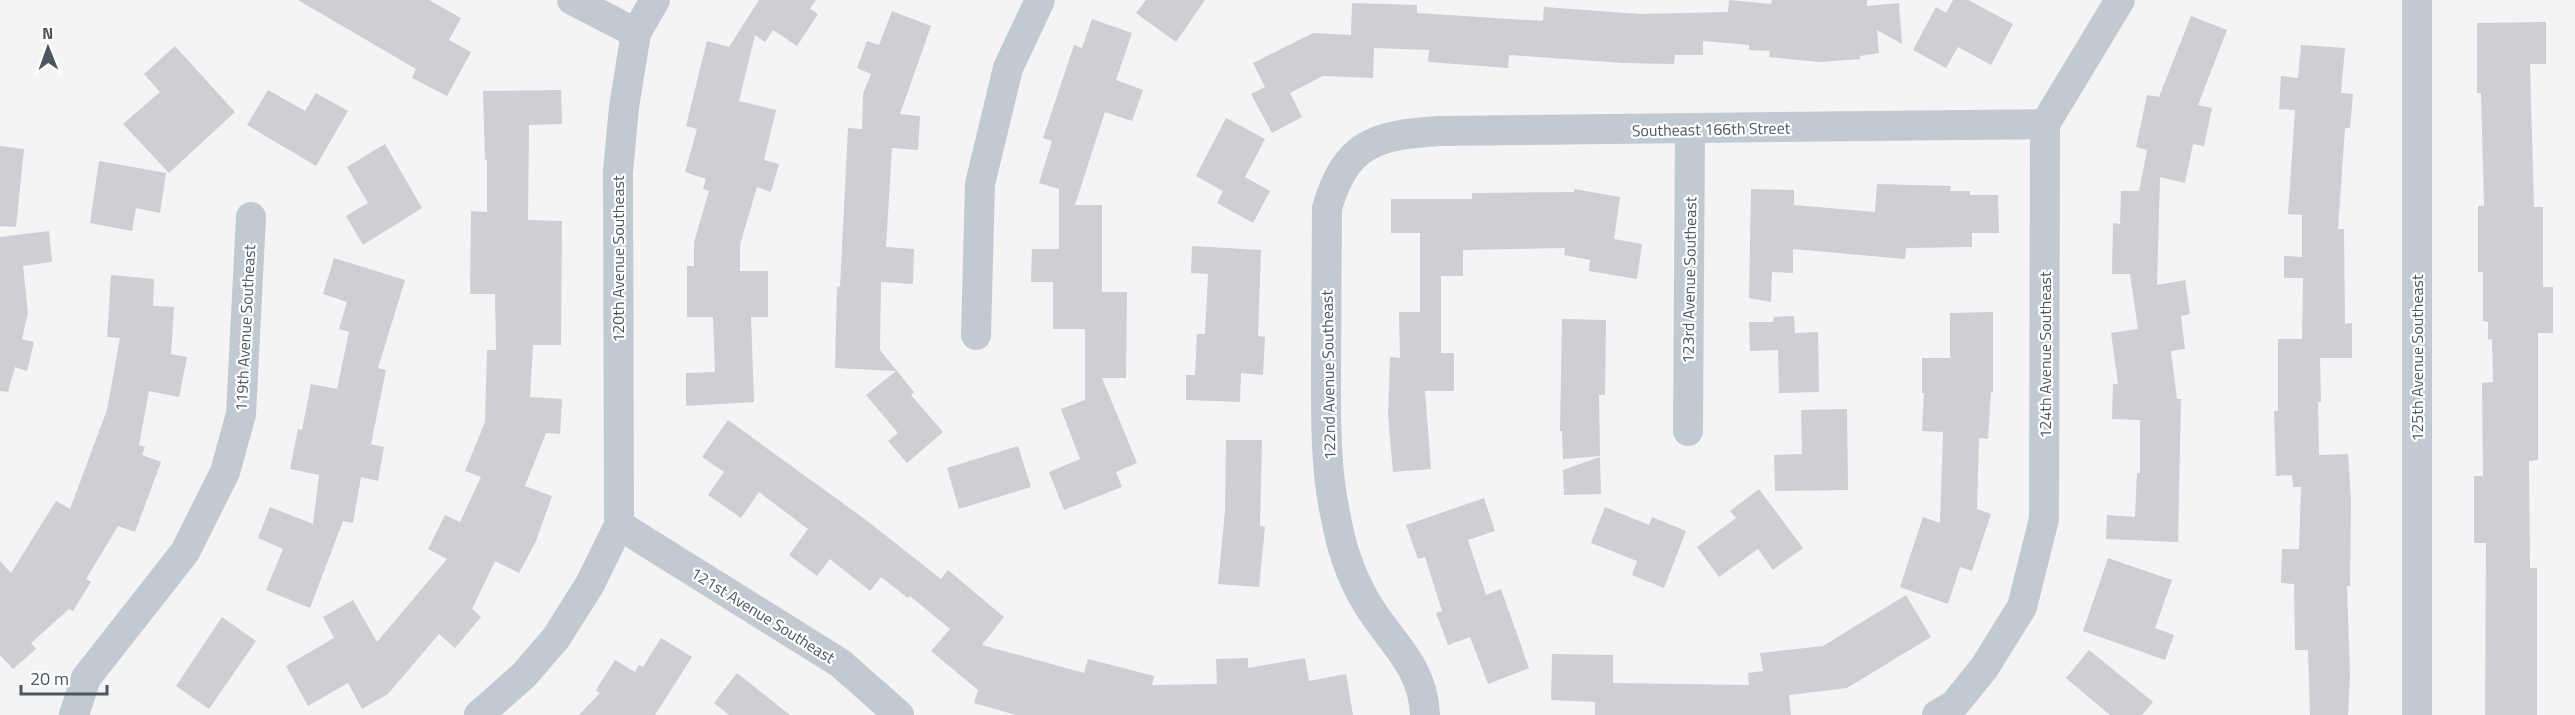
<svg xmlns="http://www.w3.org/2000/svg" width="2575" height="715" font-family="'Titillium Web',sans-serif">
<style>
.building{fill:#cdcfd5}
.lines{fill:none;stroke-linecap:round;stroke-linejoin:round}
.minor{stroke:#c1cad2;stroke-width:30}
.labels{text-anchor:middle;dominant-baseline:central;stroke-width:4.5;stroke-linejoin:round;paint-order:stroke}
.street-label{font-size:16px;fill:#4a5661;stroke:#fff}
</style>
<rect width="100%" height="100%" fill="#f5f3f3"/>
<g class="building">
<polygon points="298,0 429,0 461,18 449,40 471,52 447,96 412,78 416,69"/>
<polygon points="759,0 816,0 810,9 818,14 797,46 773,30 765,42 755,35 739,101 776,110 764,160 779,164 771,192 757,187 740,245 740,271 768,271 768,317 751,317 754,402 686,406 686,373 715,372 713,317 687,317 687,266 694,266 694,242 709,191 703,189 706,179 685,172 697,129 686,126 707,41 729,47"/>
<polygon points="1146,0 1205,0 1176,42 1136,13"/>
<polygon points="1729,0 1771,4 1772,0 1867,0 1867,6 1899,3 1902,44 1877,30 1879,53 1860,56 1860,59 1820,62 1769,57 1770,51 1749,50 1749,45 1703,41 1703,55 1675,55 1674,64 1623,63 1509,55 1508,68 1428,62 1429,50 1374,48 1373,78 1323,76 1290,93 1302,117 1272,133 1251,94 1265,87 1253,63 1313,33 1351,35 1352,3 1417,5 1417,13 1543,21 1544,7 1640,14 1728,12"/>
<polygon points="1953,0 1968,0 2013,24 1991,65 1958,47 1946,68 1913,50 1936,7 1946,13"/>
<polygon points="892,11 931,26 900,114 920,116 918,150 892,148 886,247 914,249 913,284 881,282 880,350 914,392 911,395 943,432 907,463 888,441 898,433 866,395 896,371 835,368 837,286 840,287 848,128 862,129 863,94 871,74 857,68 867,41 879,45"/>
<polygon points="2191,16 2227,30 2198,105 2212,108 2204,146 2193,144 2185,183 2160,177 2157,285 2185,280 2190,314 2181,316 2185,349 2171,351 2177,399 2181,399 2178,542 2106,539 2107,515 2135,517 2137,473 2140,473 2140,420 2112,419 2113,384 2118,384 2111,333 2138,329 2130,274 2112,274 2113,223 2120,224 2121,191 2139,191 2147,150 2136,147 2147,95 2159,97"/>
<polygon points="1092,19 1132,33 1116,80 1143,90 1132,121 1105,112 1075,205 1102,205 1102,292 1127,292 1126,378 1102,378 1137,463 1116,472 1122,487 1064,510 1049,472 1080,459 1061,409 1085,400 1085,329 1053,329 1053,282 1031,282 1032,249 1059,249 1059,189 1039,183 1052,141 1043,138 1074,45 1082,48"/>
<polygon points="2546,22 2546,64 2530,64 2534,207 2543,207 2543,287 2553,287 2553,333 2538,333 2538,460 2529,461 2530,568 2537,568 2537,715 2485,715 2486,543 2474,543 2474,476 2483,476 2482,383 2493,382 2492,339 2488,340 2488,322 2483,321 2483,272 2478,272 2478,206 2484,206 2481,93 2477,93 2477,23"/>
<polygon points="2301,45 2345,48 2341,93 2353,94 2350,128 2345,128 2338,229 2344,229 2345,324 2352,323 2352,358 2320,358 2321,402 2318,402 2319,455 2348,454 2351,500 2350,586 2347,586 2350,675 2348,715 2310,715 2308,650 2295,650 2294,584 2281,583 2282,549 2299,549 2301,487 2293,487 2292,475 2276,476 2274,411 2278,411 2278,339 2302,339 2303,278 2284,278 2284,256 2302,257 2302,215 2288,214 2295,110 2279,109 2281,76 2298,78"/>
<polygon points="175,46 235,112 169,173 123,124 160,92 144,74"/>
<polygon points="268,90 305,111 316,93 348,111 316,166 247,125"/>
<polygon points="561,90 562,124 529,125 528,220 562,221 561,345 533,345 530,397 562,399 560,434 546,433 525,486 552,496 536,541 519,573 495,561 472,609 481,617 455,648 439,634 388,694 362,709 348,683 308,706 286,666 334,638 323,617 353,600 377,642 447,559 428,549 445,515 460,522 481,477 465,471 485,422 487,350 496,350 495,294 470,294 471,211 487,212 487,160 485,160 483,91"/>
<polygon points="1226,118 1265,139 1245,177 1270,191 1253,223 1217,203 1223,191 1196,176"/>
<polygon points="385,144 422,208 363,245 346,216 368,203 347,167"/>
<polygon points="0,146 24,149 16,227 0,226"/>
<polygon points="99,161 166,173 160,213 136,208 132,231 90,223"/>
<polygon points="1877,184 1951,186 1950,191 1970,191 1970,195 1998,195 1999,233 1972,233 1972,247 1906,248 1905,259 1793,249 1793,273 1772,272 1771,302 1749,298 1751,189 1794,190 1794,205 1875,212"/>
<polygon points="1574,189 1620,197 1614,239 1642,244 1637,279 1589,271 1590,260 1564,255 1565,248 1463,250 1463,276 1441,276 1441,353 1454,353 1454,391 1425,391 1431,469 1393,472 1388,416 1390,357 1400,358 1399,312 1420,312 1420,233 1391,233 1391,199 1472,199 1472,193 1574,192"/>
<polygon points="49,231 52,262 23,266 28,313 22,339 34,342 27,371 15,367 8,392 0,391 0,237"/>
<polygon points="1192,246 1261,250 1258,336 1265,337 1263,375 1241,373 1240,402 1186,400 1186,375 1195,375 1197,334 1205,334 1208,274 1191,273"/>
<polygon points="334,258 405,280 378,368 386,370 371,444 384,447 378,481 361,477 353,523 343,521 310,608 266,590 283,549 258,538 270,507 313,524 319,475 290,469 298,429 302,430 311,384 337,389 349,332 339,329 347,302 323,294"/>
<polygon points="111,275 154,279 153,306 174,307 171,354 187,357 179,397 149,391 139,445 145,447 142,455 161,462 135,532 118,526 86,579 91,582 73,611 69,609 31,643 36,649 13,669 0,655 0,561 11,573 56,501 70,509 107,410 120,338 107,337"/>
<polygon points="1993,312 1993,392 1991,392 1988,439 1979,438 1977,509 1991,514 1972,571 1960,567 1948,604 1900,587 1923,517 1940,523 1943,432 1922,431 1924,393 1922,393 1922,358 1950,358 1950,313"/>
<polygon points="1794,316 1795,333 1818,332 1819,392 1779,393 1778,350 1750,351 1749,322 1773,322 1774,317"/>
<polygon points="1562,319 1606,320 1605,395 1599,395 1600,456 1563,459 1562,431 1560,431"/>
<polygon points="1847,409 1848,490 1775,491 1774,455 1802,454 1801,410"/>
<polygon points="728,420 866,520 941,579 948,570 1004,617 982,645 1084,673 1088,659 1154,676 1152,685 1217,684 1216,659 1248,658 1248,668 1305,658 1309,681 1346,674 1353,715 1016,715 974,703 978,690 931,651 950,629 910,596 908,598 881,577 870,591 830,559 817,576 789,555 808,529 759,492 741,518 708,495 724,472 702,457"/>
<polygon points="1226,440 1262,440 1260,526 1265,527 1259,587 1218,584 1225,511"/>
<polygon points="1018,446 1031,487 959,509 947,468"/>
<polygon points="1600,457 1601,494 1564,495 1563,470"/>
<polygon points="1759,489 1803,548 1773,570 1758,549 1719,577 1697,547 1736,518 1730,511"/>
<polygon points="1484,498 1495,531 1468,540 1486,595 1501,589 1529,668 1488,684 1470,637 1448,645 1436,613 1442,611 1425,557 1418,559 1406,525"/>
<polygon points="1605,507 1649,525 1652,517 1686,531 1664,588 1632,575 1637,561 1591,543"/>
<polygon points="2108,558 2172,580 2155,628 2174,635 2165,660 2083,631"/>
<polygon points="1906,595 1931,637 1847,688 1789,695 1791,715 1595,715 1595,702 1551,700 1552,654 1613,655 1613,683 1749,685 1748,673 1763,671 1760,653 1823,646"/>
<polygon points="222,617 256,641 209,709 176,686"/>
<polygon points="661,638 692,657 655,715 579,715 600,693 596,690 615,660 635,672 639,665 643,667"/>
<polygon points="2089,650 2153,702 2142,715 2110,715 2066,678"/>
<polygon points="737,673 790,715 729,715 714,703"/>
</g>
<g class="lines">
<g class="minor">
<polyline points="572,0 636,33"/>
<polyline points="976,335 980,184 1008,68 1040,0"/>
<polyline points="1688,431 1690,129"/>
<polyline points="619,525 840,663 899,715"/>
<polyline points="74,715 86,678 185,552 225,472 241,414 251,217"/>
<polyline points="479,715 524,675 556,638 590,584 619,525 618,172 624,107 636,33 655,0"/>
<path d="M1425,715C1423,663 1388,641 1365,600C1351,576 1341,546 1336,518C1325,470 1326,418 1326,368C1326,315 1327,261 1327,208C1346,142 1377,135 1439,131L2045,124"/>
<polyline points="1937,715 1954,705 1984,668 2022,607 2044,519 2045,124 2120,0"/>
<polyline points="2417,715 2417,0"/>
</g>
</g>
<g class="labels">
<g class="street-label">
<text transform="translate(1711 129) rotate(-1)">Southeast 166th Street</text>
<text transform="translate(618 259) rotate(-90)">120th Avenue Southeast</text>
<text transform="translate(1689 280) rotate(-89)">123rd Avenue Southeast</text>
<text transform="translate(245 328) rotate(-87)">119th Avenue Southeast</text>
<text transform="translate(2045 355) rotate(-90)">124th Avenue Southeast</text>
<text transform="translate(2417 358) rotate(-90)">125th Avenue Southeast</text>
<text transform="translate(1328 375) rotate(-91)">122nd Avenue Southeast</text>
<text transform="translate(763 615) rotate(32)">121st Avenue Southeast</text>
</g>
</g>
<g transform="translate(48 48) rotate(359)" stroke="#ffffff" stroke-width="4.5" paint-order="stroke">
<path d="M0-4.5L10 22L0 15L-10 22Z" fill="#4a5661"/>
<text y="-9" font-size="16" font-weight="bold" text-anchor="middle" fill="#4a5661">N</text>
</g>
<path d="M21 685v9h86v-9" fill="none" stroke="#4a5661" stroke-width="3"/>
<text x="30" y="685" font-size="18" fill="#4a5661" stroke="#ffffff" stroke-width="4.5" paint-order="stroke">20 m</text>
</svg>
